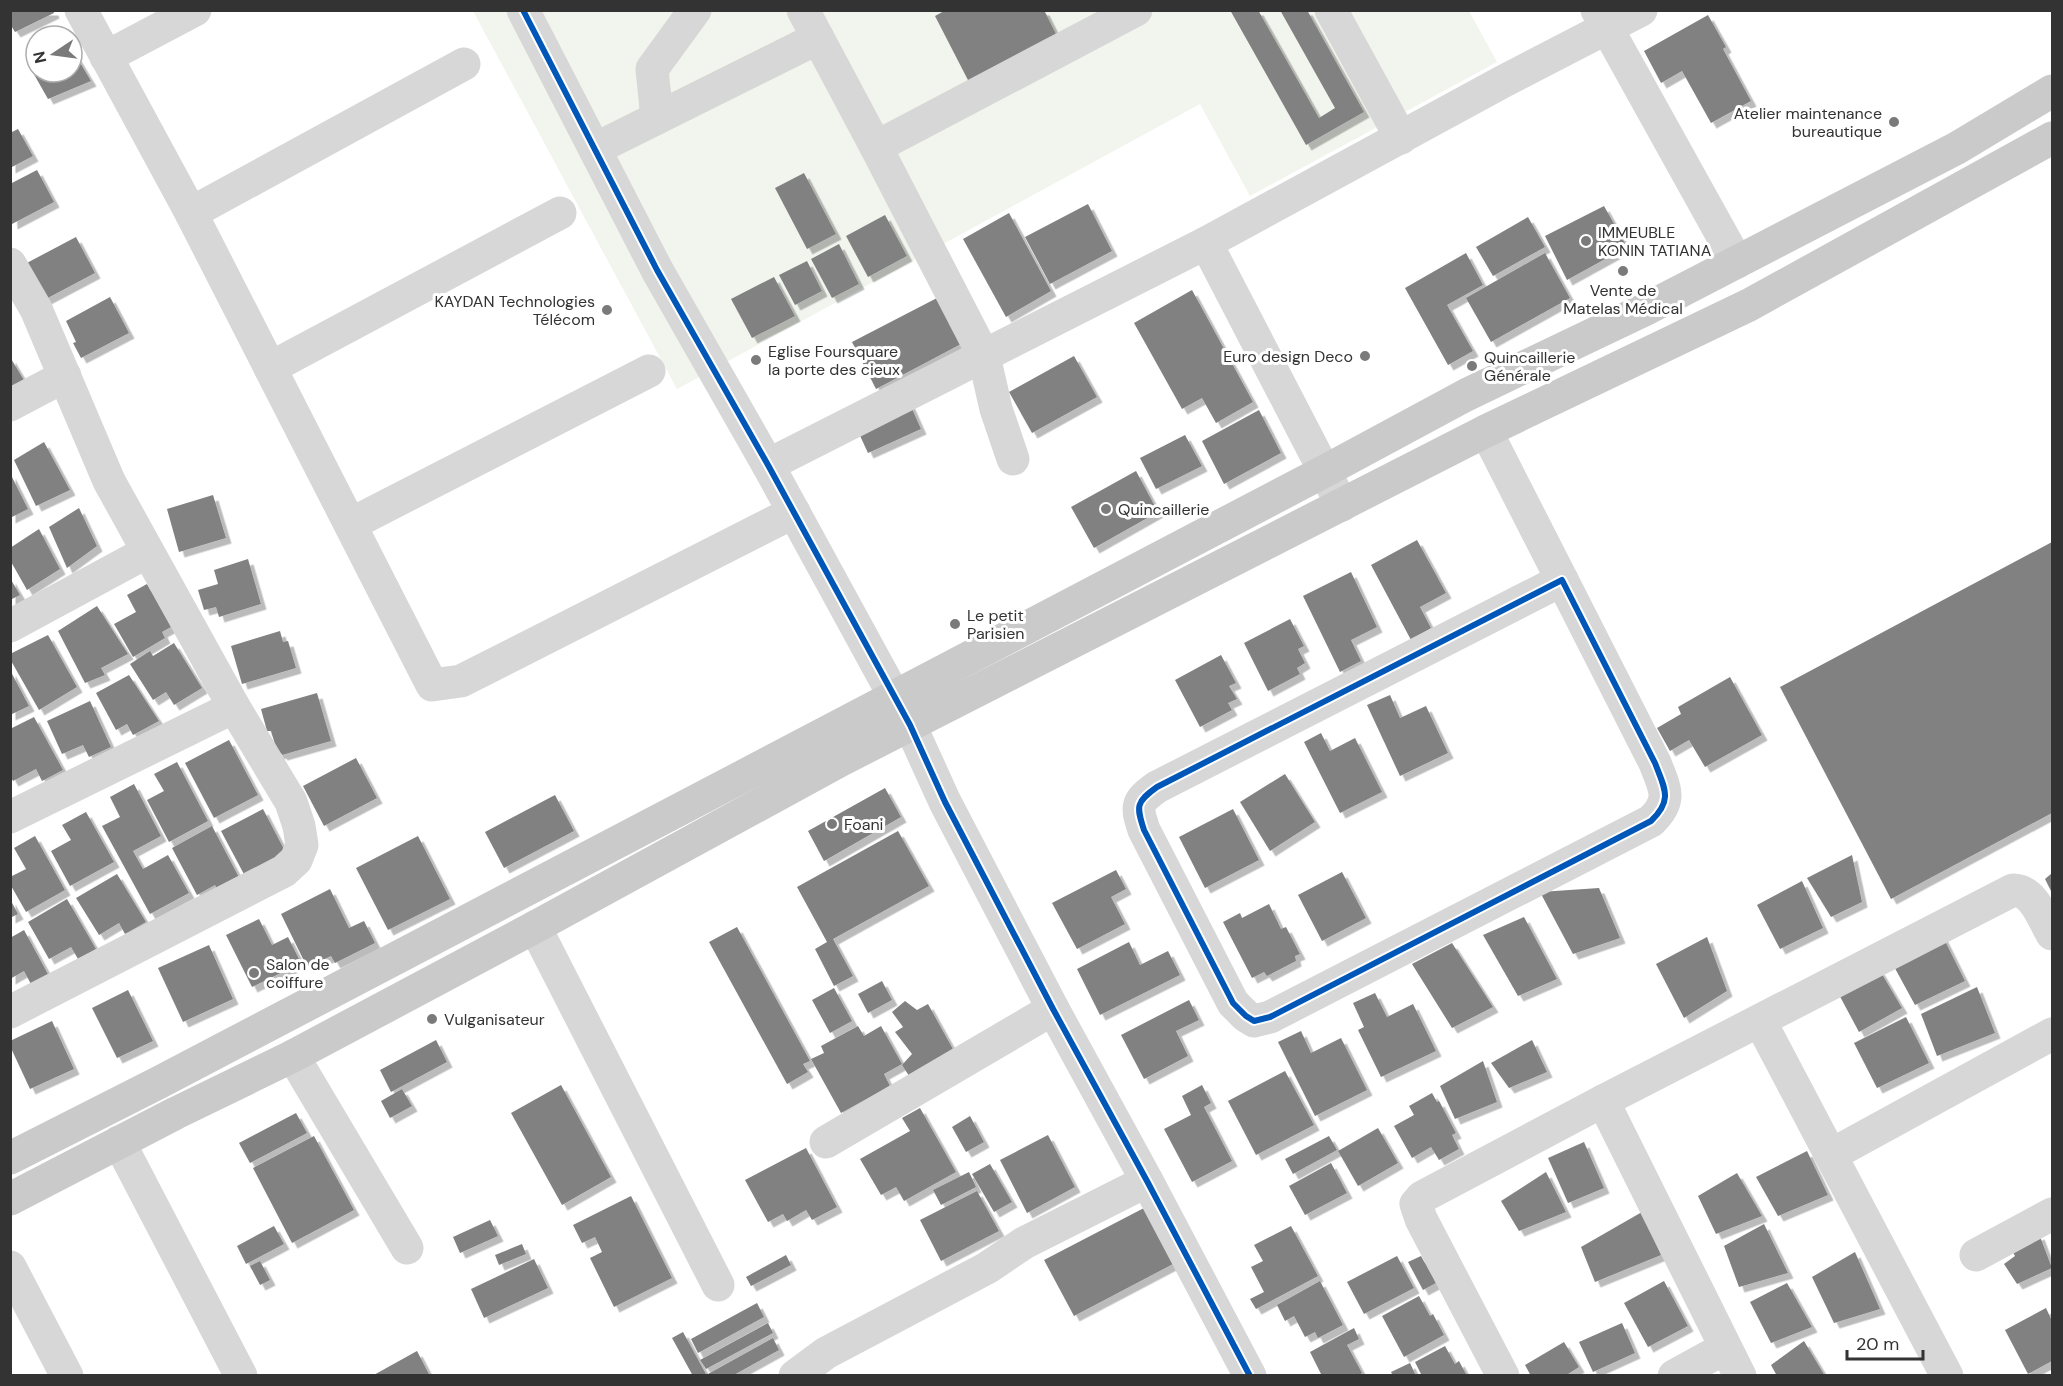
<svg xmlns="http://www.w3.org/2000/svg" width="2063" height="1386" font-family="'DM Sans',sans-serif">
<style>
.green{fill:#f1f5ed}
.building{fill:#818181;filter:url(#shadow)}
.lines{fill:none;stroke-linecap:round;stroke-linejoin:round}
.minor{stroke:#d7d7d7;stroke-width:33}
.major{stroke:#cacaca;stroke-width:33}
.cycleway-casing{stroke:#fff;stroke-width:10}
.cycleway{stroke:#0057b8;stroke-width:6}
.poi-dot{fill:#7a7a7a;stroke:#fff;stroke-width:2}
.labels{text-anchor:middle;dominant-baseline:central;stroke-width:6;stroke-linejoin:round;paint-order:stroke}
.poi-label{font-size:16px;fill:#333;stroke:#fff;text-anchor:start}
</style>
<defs>
<filter id="shadow"><feDropShadow dx="5.5" dy="5.5" stdDeviation="0" flood-color="#0004"/></filter>
</defs>
<rect width="100%" height="100%" fill="#fff"/>
<polygon class="green" points="473,11 1469,11 1497,62 1250,196 1200,104 677,389"/>
<g class="building">
<polygon points="10,10 53,10 54,13 15,32 10,24"/>
<polygon points="946,10 1044,10 1058,38 970,84 935,16"/>
<polygon points="1230,10 1258,10 1319,118 1335,108 1280,10 1307,10 1364,112 1306,145"/>
<polygon points="1708,15 1726,47 1723,49 1751,101 1711,123 1682,71 1661,83 1644,51"/>
<polygon points="72,49 91,81 48,99 27,62 36,59 36,72 72,72"/>
<polygon points="18,129 33,156 10,168 10,133"/>
<polygon points="37,170 54,202 12,224 10,184"/>
<polygon points="804,173 836,234 807,249 775,188"/>
<polygon points="1088,204 1112,251 1050,284 1025,237"/>
<polygon points="1604,206 1627,247 1567,280 1545,236"/>
<polygon points="1009,213 1051,291 1006,317 963,239"/>
<polygon points="885,215 907,256 868,277 846,236"/>
<polygon points="1528,217 1545,247 1493,276 1476,247"/>
<polygon points="76,237 95,273 42,301 23,265"/>
<polygon points="839,244 859,284 832,298 811,259"/>
<polygon points="1466,253 1483,285 1447,305 1473,351 1448,365 1405,288"/>
<polygon points="1545,253 1570,298 1491,342 1466,298"/>
<polygon points="807,261 822,291 795,305 779,275"/>
<polygon points="774,277 795,316 752,338 731,299"/>
<polygon points="1192,290 1253,402 1216,423 1202,398 1182,409 1134,323"/>
<polygon points="110,297 129,333 81,358 73,343 76,342 66,321"/>
<polygon points="937,298 961,344 876,389 852,342"/>
<polygon points="1074,356 1097,397 1032,433 1009,392"/>
<polygon points="10,357 30,390 10,401"/>
<polygon points="909,402 921,429 868,453 856,427"/>
<polygon points="1259,410 1281,453 1224,484 1202,441"/>
<polygon points="1185,435 1202,466 1156,489 1140,458"/>
<polygon points="44,442 70,490 36,506 14,460"/>
<polygon points="1136,471 1158,512 1094,548 1071,507"/>
<polygon points="10,473 28,509 10,518"/>
<polygon points="213,495 226,538 179,552 167,509"/>
<polygon points="79,508 97,546 67,568 49,527"/>
<polygon points="39,529 60,569 27,590 10,560 10,548"/>
<polygon points="1417,540 1446,593 1420,607 1431,628 1411,640 1371,565"/>
<polygon points="2052,542 2052,813 1891,899 1780,687"/>
<polygon points="248,559 261,604 219,617 216,607 204,610 198,590 218,584 214,570"/>
<polygon points="1351,572 1377,627 1351,640 1361,661 1340,672 1303,596"/>
<polygon points="10,578 20,595 10,600"/>
<polygon points="147,584 171,627 162,632 165,638 133,657 114,624 136,612 127,595"/>
<polygon points="97,606 128,654 101,668 105,675 85,683 58,631"/>
<polygon points="1290,619 1304,646 1298,649 1305,663 1297,668 1300,674 1268,691 1244,643"/>
<polygon points="280,631 283,642 288,641 296,668 242,684 231,646"/>
<polygon points="48,635 77,687 39,710 10,659 10,654"/>
<polygon points="174,643 202,688 174,705 166,692 153,700 130,664 150,651 153,656"/>
<polygon points="1221,655 1236,683 1229,686 1237,699 1228,703 1232,710 1200,727 1175,680"/>
<polygon points="10,670 29,706 10,715"/>
<polygon points="129,675 159,721 133,735 127,724 116,730 96,693"/>
<polygon points="1730,677 1762,735 1705,767 1689,740 1670,751 1657,728 1681,714 1678,707"/>
<polygon points="317,693 331,741 282,755 281,753 278,754 271,731 267,731 261,709"/>
<polygon points="1390,695 1400,718 1426,706 1448,753 1400,776 1367,705"/>
<polygon points="90,701 111,747 89,757 83,745 62,754 47,721"/>
<polygon points="34,717 63,770 42,781 36,769 13,781 10,776 10,729"/>
<polygon points="1321,733 1330,751 1355,738 1382,792 1340,813 1304,742"/>
<polygon points="229,740 258,795 214,818 185,763"/>
<polygon points="356,758 377,798 324,826 303,786"/>
<polygon points="177,762 208,821 169,842 147,800 164,791 154,774"/>
<polygon points="1285,774 1315,822 1270,851 1240,802"/>
<polygon points="134,784 161,836 133,851 143,869 168,855 189,893 150,914 102,826 120,817 110,797"/>
<polygon points="885,788 901,817 824,861 808,831"/>
<polygon points="555,795 574,831 504,868 485,832"/>
<polygon points="263,809 287,855 246,878 221,831"/>
<polygon points="1233,809 1259,860 1205,888 1179,837"/>
<polygon points="86,812 114,862 70,886 51,851 71,840 62,825"/>
<polygon points="212,826 242,883 220,894 215,885 197,895 172,848"/>
<polygon points="898,831 929,886 833,939 853,976 834,986 815,949 827,942 797,887"/>
<polygon points="35,836 65,890 26,912 10,884 10,877 26,869 14,848"/>
<polygon points="418,836 450,899 388,930 356,868"/>
<polygon points="1852,855 1862,902 1831,917 1807,878"/>
<polygon points="1116,870 1126,889 1111,897 1125,924 1077,949 1052,903"/>
<polygon points="1342,872 1366,918 1322,941 1298,895"/>
<polygon points="2052,873 2052,893 2045,879"/>
<polygon points="117,874 146,922 125,934 119,923 99,935 76,898"/>
<polygon points="1802,881 1823,928 1780,949 1757,905"/>
<polygon points="1599,888 1620,938 1573,954 1540,892"/>
<polygon points="330,889 349,928 364,921 375,943 335,963 331,956 307,967 281,914"/>
<polygon points="10,899 18,914 10,918"/>
<polygon points="67,899 96,949 78,959 71,947 49,959 28,922"/>
<polygon points="1269,904 1281,929 1286,927 1300,954 1295,956 1296,961 1267,976 1264,972 1252,978 1223,922 1240,913 1242,918"/>
<polygon points="1524,917 1557,979 1518,996 1483,935"/>
<polygon points="259,919 272,945 288,937 301,963 252,987 226,935"/>
<polygon points="737,927 810,1061 803,1064 808,1072 787,1084 709,942"/>
<polygon points="24,930 49,976 32,986 24,971 10,979 10,938"/>
<polygon points="1941,933 1965,981 1915,1005 1891,961"/>
<polygon points="1707,937 1727,991 1684,1018 1656,964"/>
<polygon points="1129,942 1140,965 1168,951 1180,975 1100,1015 1077,969"/>
<polygon points="1452,943 1493,1007 1452,1028 1412,964"/>
<polygon points="209,945 233,999 183,1022 158,968"/>
<polygon points="1879,969 1902,1008 1859,1032 1836,989"/>
<polygon points="882,981 892,1000 868,1013 858,994"/>
<polygon points="1977,987 1995,1033 1937,1056 1921,1014"/>
<polygon points="834,988 852,1021 830,1033 812,1000"/>
<polygon points="128,990 153,1041 117,1058 92,1008"/>
<polygon points="1375,993 1387,1017 1413,1004 1436,1051 1381,1077 1358,1030 1364,1027 1353,1003"/>
<polygon points="1189,1000 1199,1020 1176,1031 1188,1056 1144,1079 1121,1035"/>
<polygon points="905,1001 917,1010 928,1004 959,1060 913,1082 902,1065 912,1054 895,1032 903,1027 892,1012"/>
<polygon points="1906,1017 1929,1063 1877,1088 1854,1043"/>
<polygon points="52,1021 74,1069 30,1089 10,1046 10,1041"/>
<polygon points="858,1026 864,1036 881,1026 902,1064 884,1074 890,1086 841,1113 811,1059 824,1053 821,1046"/>
<polygon points="1301,1031 1311,1053 1341,1038 1367,1090 1315,1116 1278,1042"/>
<polygon points="436,1040 447,1062 391,1092 380,1070"/>
<polygon points="1532,1040 1547,1072 1509,1088 1491,1063"/>
<polygon points="1483,1061 1497,1102 1455,1119 1440,1086"/>
<polygon points="1285,1071 1314,1125 1256,1155 1228,1101"/>
<polygon points="561,1085 611,1177 562,1205 511,1113"/>
<polygon points="1202,1085 1211,1103 1204,1107 1232,1161 1192,1182 1164,1129 1191,1115 1182,1096"/>
<polygon points="402,1089 412,1106 390,1118 381,1101"/>
<polygon points="1432,1093 1437,1102 1439,1101 1456,1133 1452,1135 1459,1149 1439,1160 1431,1147 1412,1158 1394,1126 1414,1115 1409,1106"/>
<polygon points="920,1108 956,1172 904,1201 896,1187 881,1195 860,1159 910,1131 902,1118"/>
<polygon points="296,1113 307,1133 250,1163 239,1143"/>
<polygon points="970,1116 984,1142 966,1152 952,1127"/>
<polygon points="1378,1128 1398,1163 1358,1186 1338,1151"/>
<polygon points="1048,1135 1075,1187 1027,1213 1000,1160"/>
<polygon points="314,1136 354,1210 292,1243 253,1168"/>
<polygon points="1329,1136 1337,1150 1293,1174 1285,1159"/>
<polygon points="1584,1142 1604,1188 1568,1203 1548,1158"/>
<polygon points="806,1148 837,1207 812,1220 806,1210 787,1221 783,1214 768,1222 745,1180"/>
<polygon points="1807,1151 1828,1195 1778,1216 1756,1177"/>
<polygon points="1331,1163 1347,1193 1305,1215 1289,1186"/>
<polygon points="990,1164 1012,1202 994,1212 972,1174"/>
<polygon points="969,1172 976,1187 941,1205 933,1190"/>
<polygon points="1546,1172 1566,1212 1519,1231 1501,1201"/>
<polygon points="1737,1173 1762,1216 1716,1234 1698,1196"/>
<polygon points="977,1191 999,1231 941,1261 920,1220"/>
<polygon points="631,1196 672,1278 614,1307 590,1258 602,1252 595,1237 582,1243 573,1225"/>
<polygon points="1144,1208 1173,1264 1074,1316 1044,1260"/>
<polygon points="1642,1212 1661,1255 1595,1282 1581,1247"/>
<polygon points="490,1220 498,1236 460,1253 453,1237"/>
<polygon points="1764,1224 1788,1273 1739,1287 1724,1246"/>
<polygon points="274,1226 284,1244 246,1264 237,1246"/>
<polygon points="1291,1226 1318,1276 1256,1309 1250,1299 1264,1292 1251,1267 1263,1261 1254,1245"/>
<polygon points="2039,1234 2052,1268 2017,1284 2004,1264 2015,1256 2009,1245"/>
<polygon points="522,1244 526,1254 499,1265 495,1255"/>
<polygon points="1855,1252 1880,1309 1834,1323 1812,1277"/>
<polygon points="786,1255 791,1265 751,1286 746,1277"/>
<polygon points="1397,1256 1414,1288 1364,1314 1347,1282"/>
<polygon points="1421,1256 1436,1283 1423,1290 1408,1262"/>
<polygon points="534,1259 548,1288 484,1318 471,1289"/>
<polygon points="260,1261 270,1280 260,1285 250,1266"/>
<polygon points="1320,1281 1343,1325 1318,1338 1315,1332 1305,1337 1294,1316 1285,1321 1277,1305"/>
<polygon points="1664,1281 1688,1326 1648,1347 1624,1303"/>
<polygon points="1787,1283 1812,1327 1771,1343 1750,1302"/>
<polygon points="1419,1296 1430,1316 1433,1314 1444,1335 1404,1357 1382,1316"/>
<polygon points="757,1303 764,1317 698,1353 691,1339"/>
<polygon points="2046,1308 2052,1321 2052,1361 2028,1374 2005,1330"/>
<polygon points="768,1323 773,1333 706,1369 700,1360"/>
<polygon points="1622,1323 1635,1353 1593,1372 1579,1342"/>
<polygon points="1354,1328 1359,1339 1347,1345 1362,1373 1358,1376 1322,1376 1310,1352"/>
<polygon points="683,1332 707,1376 693,1376 672,1338"/>
<polygon points="773,1338 779,1350 732,1376 709,1376 708,1374"/>
<polygon points="1804,1341 1825,1376 1777,1376 1771,1365"/>
<polygon points="1564,1342 1579,1367 1565,1376 1531,1376 1525,1365"/>
<polygon points="1445,1346 1455,1364 1459,1361 1467,1376 1422,1376 1415,1362"/>
<polygon points="417,1351 430,1376 372,1376"/>
<polygon points="1410,1363 1416,1376 1393,1376 1391,1372"/>
</g>
<g class="lines">
<g class="minor">
<polyline points="81,10 191,213 432,685 461,681 794,512"/>
<polyline points="523,10 657,270 768,465 910,725 945,802 1053,1009 1147,1181 1250,1376"/>
<polyline points="803,10 876,147 984,356 996,409 1013,459"/>
<polyline points="1331,10 1401,138"/>
<polyline points="1597,10 1737,262"/>
<polyline points="106,57 195,10"/>
<polyline points="657,118 652,69 695,10"/>
<polyline points="876,147 1136,10"/>
<polyline points="595,149 818,38"/>
<polyline points="191,213 464,64"/>
<polyline points="1206,243 1342,505"/>
<polyline points="10,264 36,309 109,481 234,707 291,802 299,826 302,845 296,860 284,871 10,1012"/>
<polyline points="270,368 560,213"/>
<polyline points="10,405 65,376"/>
<polyline points="1486,431 1562,580"/>
<polyline points="768,465 1206,243 1504,81 1641,10"/>
<polyline points="351,524 649,371"/>
<path d="M1562,580L1655,763C1665,789 1673,800 1651,821L1270,1017L1254,1021L1246,1016L1233,1003L1144,830C1136,806 1136,802 1157,787Z"/>
<polyline points="10,626 147,552"/>
<polyline points="10,817 234,707"/>
<polyline points="535,927 718,1285"/>
<polyline points="1760,1021 1947,1376"/>
<polyline points="293,1056 407,1248"/>
<polyline points="1603,1101 1740,1376"/>
<polyline points="119,1142 241,1376"/>
<polyline points="826,1142 1053,1009"/>
<polyline points="1831,1155 2052,1034"/>
<polyline points="1976,1255 2052,1214"/>
<polyline points="10,1267 67,1376"/>
<polyline points="795,1376 826,1353 987,1268 1024,1243 1147,1181"/>
<path d="M1503,1376L1421,1219L1416,1204L1422,1197L1603,1101L2013,890C2034,890 2043,919 2052,934"/>
<polyline points="1674,1376 1725,1348"/>
</g>
<g class="major">
<polyline points="10,1158 158,1083 1325,471 1466,395 1646,309 1957,148 2052,91"/>
<polyline points="10,1199 176,1113 293,1056 535,927 841,760 1486,431 1749,305 2052,138"/>
</g>
<defs>
<g id="cycleway">
<polyline points="523,10 657,270 768,465 910,725 945,802 1053,1009 1147,1181 1250,1376"/>
<path d="M1562,580L1655,763C1665,789 1673,800 1651,821L1270,1017L1254,1021L1246,1016L1233,1003L1144,830C1136,806 1136,802 1157,787Z"/>
</g>
</defs>
<use href="#cycleway" class="cycleway-casing"/>
<use href="#cycleway" class="cycleway"/>
</g>
<g class="poi-dot">
<circle cx="1894" cy="122" r="6"/>
<circle cx="1586" cy="241" r="6"/>
<circle cx="1623" cy="271" r="6"/>
<circle cx="607" cy="310" r="6"/>
<circle cx="1365" cy="356" r="6"/>
<circle cx="756" cy="360" r="6"/>
<circle cx="1472" cy="366" r="6"/>
<circle cx="1106" cy="509" r="6"/>
<circle cx="955" cy="624" r="6"/>
<circle cx="832" cy="824" r="6"/>
<circle cx="254" cy="973" r="6"/>
<circle cx="432" cy="1019" r="6"/>
</g>
<g class="labels">
<g class="poi-label">
<text x="1882" y="113" text-anchor="end">Atelier maintenance<tspan x="1882" dy="18">bureautique</tspan></text>
<text x="1598" y="232">IMMEUBLE<tspan x="1598" dy="18">KONIN TATIANA</tspan></text>
<text x="1623" y="290" text-anchor="middle">Vente de<tspan x="1623" dy="18">Matelas Médical</tspan></text>
<text x="595" y="301" text-anchor="end">KAYDAN Technologies<tspan x="595" dy="18">Télécom</tspan></text>
<text x="768" y="351">Eglise Foursquare<tspan x="768" dy="18">la porte des cieux</tspan></text>
<text x="1353" y="356" text-anchor="end">Euro design Deco</text>
<text x="1484" y="357">Quincaillerie<tspan x="1484" dy="18">Générale</tspan></text>
<text x="1118" y="509">Quincaillerie</text>
<text x="967" y="615">Le petit<tspan x="967" dy="18">Parisien</tspan></text>
<text x="844" y="824">Foani</text>
<text x="266" y="964">Salon de<tspan x="266" dy="18">coiffure</tspan></text>
<text x="444" y="1019">Vulganisateur</text>
</g>
</g>
<rect width="2063" height="1386" fill="none" stroke="#333333" stroke-width="24"/>
<g transform="translate(54 54) rotate(257)"><circle r="28" fill="#ffffff" stroke="#adadad" stroke-width="1.5"/>
<path d="M0-4.5L10 22L0 15L-10 22Z" fill="#7a7a7a"/>
<text y="-9" font-size="16" font-weight="bold" text-anchor="middle" fill="#333333">N</text>
</g>
<path d="M1847 1350v9h76v-9" fill="none" stroke="#333333" stroke-width="3"/>
<text x="1856" y="1350" font-size="18" fill="#333333" stroke="#ffffff" stroke-width="4.5" paint-order="stroke">20 m</text>
</svg>
